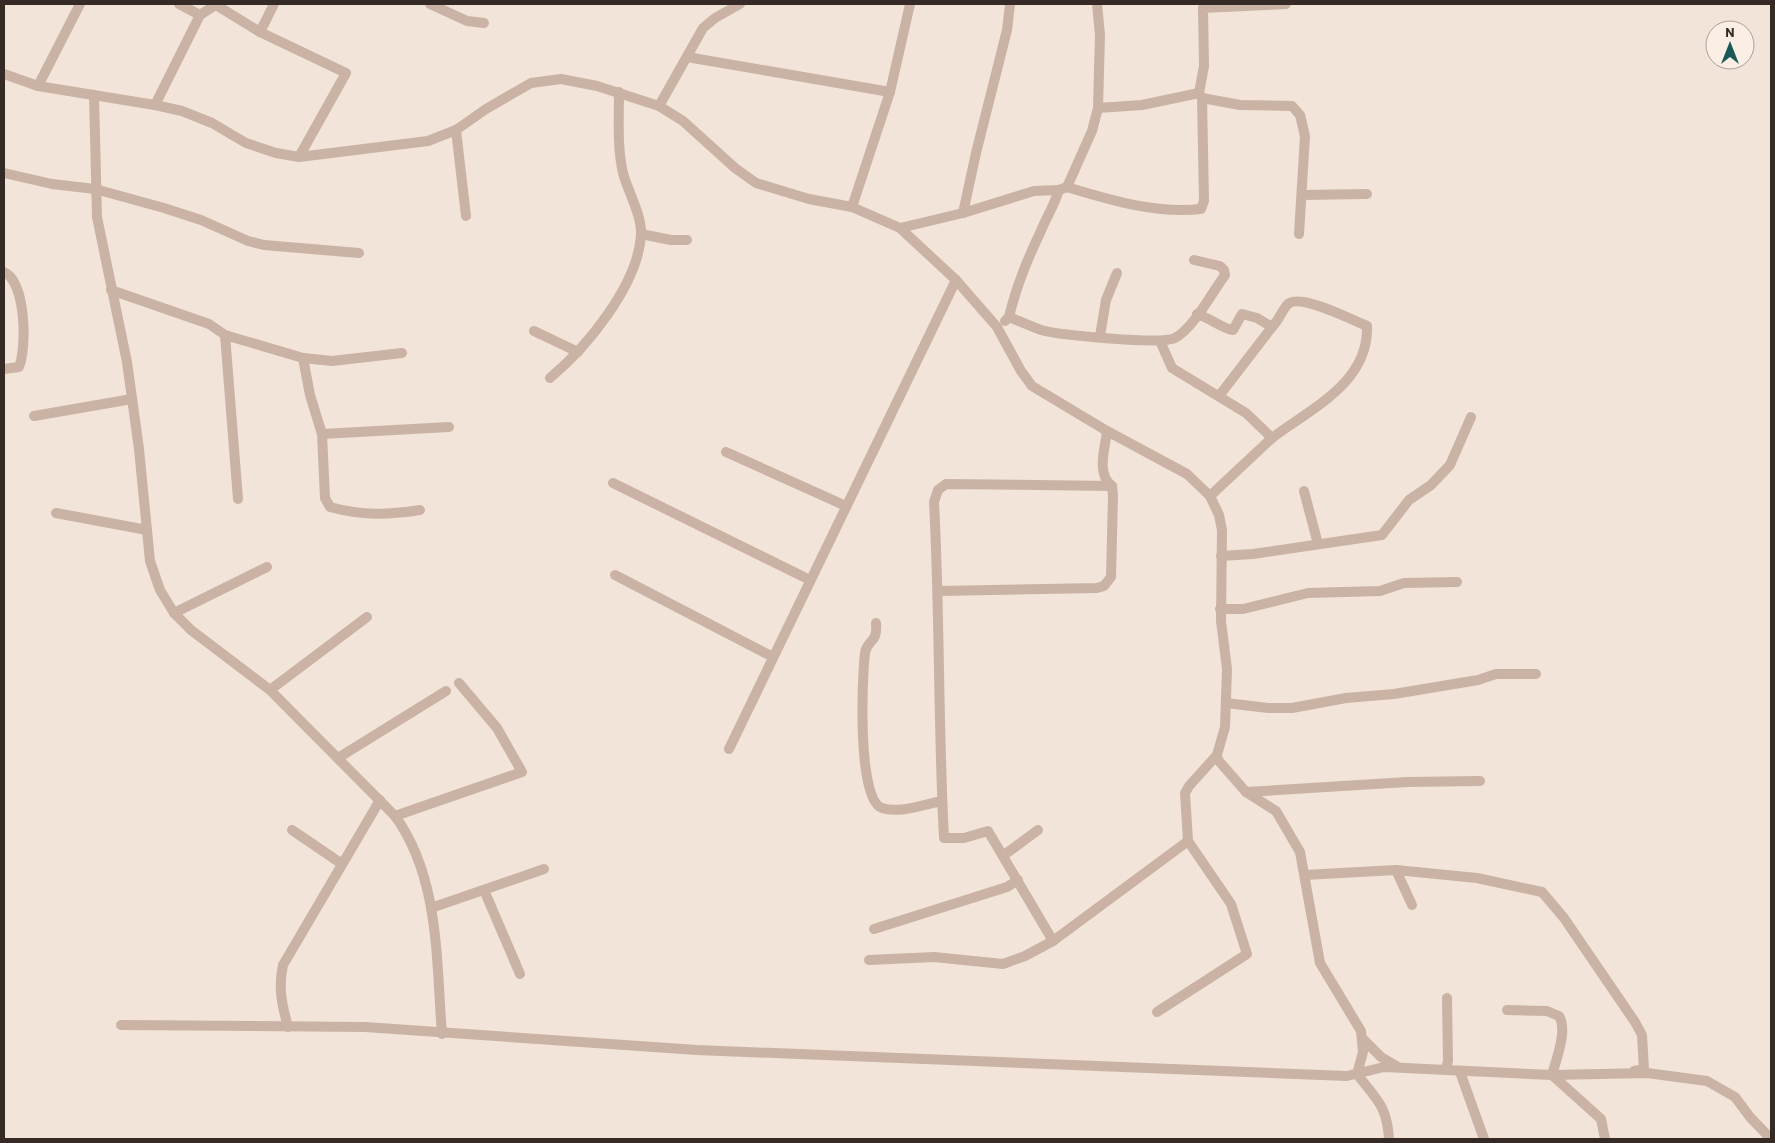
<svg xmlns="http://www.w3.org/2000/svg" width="1775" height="1143" font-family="Barlow,sans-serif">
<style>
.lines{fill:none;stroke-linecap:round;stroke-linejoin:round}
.minor{stroke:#cab3a4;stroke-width:10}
</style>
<rect width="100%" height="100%" fill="#f2e4d8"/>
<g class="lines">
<g class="minor">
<polyline points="179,4 200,15"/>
<polyline points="430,4 467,21 484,23"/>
<polyline points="216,5 260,32 346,73 299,157"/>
<polyline points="260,32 274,4"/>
<polyline points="687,57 890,92"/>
<polyline points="4,74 38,86 155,105 182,111 212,123 246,143 276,153 299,157 428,141 456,130 486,109 531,83 561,79 597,86 659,106 683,121 735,168 756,183 809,199 852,207 900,228 956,280 997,327 1021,371 1032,386 1107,431 1187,474 1210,496 1219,515 1222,530 1221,621 1227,669 1225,727 1217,755 1189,786 1185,793 1188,841"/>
<polyline points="38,86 80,4"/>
<path d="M94,95L97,217L127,362L139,449L150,561L160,590L174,613L191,630L270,690L395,816C440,878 436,961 442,1034"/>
<polyline points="1202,98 1240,105 1292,106 1300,115 1305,136 1299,234"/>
<polyline points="155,105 200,15 217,4"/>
<polyline points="659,106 703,28 715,18 740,4"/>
<polyline points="1098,108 1142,105 1199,93"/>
<polyline points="456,130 466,216"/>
<polyline points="4,173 52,184 95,189 164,208 201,220 248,241 264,245 359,253"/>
<path d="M1067,187C1110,200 1156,214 1201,209L1204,201L1202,98L1199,93L1204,66L1203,8L1286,4"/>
<polyline points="1302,195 1367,194"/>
<polyline points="852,207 890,92 910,4"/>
<polyline points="963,213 976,153 1007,30 1010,4"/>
<polyline points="900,228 963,213 1034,191 1059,190"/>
<polyline points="641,234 671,240 687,240"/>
<path d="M4,272C26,282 27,347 19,367L4,369"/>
<polyline points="111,290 209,324 225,335 303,358 332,361 402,353"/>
<path d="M1009,317C1016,287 1027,260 1040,233C1046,218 1054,206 1059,190L1067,187L1092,131L1098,108L1100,35L1097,4"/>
<path d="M1005,321L1009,317C1019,321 1030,326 1041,330C1059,335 1161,345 1175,338C1193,329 1213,291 1225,275L1224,270L1220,266L1194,260"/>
<polyline points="534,331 578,352"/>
<polyline points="225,335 238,499"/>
<polyline points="1100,336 1106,300 1117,273"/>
<path d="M1160,341L1172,368L1246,413L1272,438C1310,409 1369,383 1367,326C1352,320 1300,293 1288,304C1282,310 1279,320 1272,327L1257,318L1242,314L1233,330C1225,330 1208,317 1197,314"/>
<path d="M303,358L310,395L322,434L325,498L330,507C363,516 387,515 420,510"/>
<path d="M550,378C587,347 638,285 641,235C642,215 628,192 623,173C617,147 619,118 619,92"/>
<polyline points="1219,396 1272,327"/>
<polyline points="34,416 132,399"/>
<polyline points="322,434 449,427"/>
<polyline points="726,452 846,506"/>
<polyline points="613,483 810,580"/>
<polyline points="1304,491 1318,544"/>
<polyline points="1210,496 1272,438"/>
<polyline points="56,513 147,530"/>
<polyline points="1221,556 1253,554 1382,535 1409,500 1431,485 1450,465 1471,417"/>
<polyline points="615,575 773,657"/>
<path d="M939,591L1097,588L1104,586L1111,577L1113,496L1112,486C1096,474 1105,449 1107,431"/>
<polyline points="1220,609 1243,609 1308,593 1380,591 1404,583 1457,582"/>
<polyline points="174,613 267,567"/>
<path d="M876,623C878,644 867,639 865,653C862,678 857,800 882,808C899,814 925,804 942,801"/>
<polyline points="270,690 367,617"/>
<polyline points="1226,703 1268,708 1292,708 1346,698 1394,694 1478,680 1496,674 1536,674"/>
<polyline points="729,749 956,280"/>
<path d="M1217,755L1218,760L1246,792L1276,811L1300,852L1320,963L1361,1031L1363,1052L1357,1074C1376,1099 1387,1105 1389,1139"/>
<polyline points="338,758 446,691"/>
<polyline points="1246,792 1407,782 1480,781"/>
<polyline points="395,816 522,772 497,728 459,683"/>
<polyline points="292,830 342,864"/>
<polyline points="1004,855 1038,830"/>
<polyline points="1396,870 1412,905"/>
<polyline points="1305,875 1396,870 1477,878 1542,892 1564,918 1635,1022 1642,1035 1644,1069 1634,1071"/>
<polyline points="484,890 520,974"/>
<polyline points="431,908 544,869"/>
<polyline points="874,929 1007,887 1018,880"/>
<path d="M1053,941L988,831L964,838H944C938,726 940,614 934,502L938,490L946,484L1112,486"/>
<polyline points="869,960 934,957 1003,964 1025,956 1053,941 1188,841 1231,904 1247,954 1157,1012"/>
<path d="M1507,1010L1547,1011L1559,1016C1568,1030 1556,1060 1552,1075L1601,1119L1605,1139"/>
<polyline points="121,1025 365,1027 697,1050 1347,1076 1384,1067 1552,1075 1647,1073 1707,1081 1735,1097 1750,1117 1771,1139"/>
<path d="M288,1027C282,1005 278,988 283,965L380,800"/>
<polyline points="1363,1039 1381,1057 1398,1067"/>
<polyline points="1446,1069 1448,1061 1447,998"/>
<polyline points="1460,1072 1484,1139"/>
</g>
</g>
<rect width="1775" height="1143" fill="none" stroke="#352a26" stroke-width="10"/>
<g transform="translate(1730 45)"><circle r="24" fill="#faeee5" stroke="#aba099"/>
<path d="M0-4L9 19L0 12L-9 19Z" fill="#1a5857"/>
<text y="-8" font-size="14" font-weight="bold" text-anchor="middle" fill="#352a26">N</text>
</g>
</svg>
